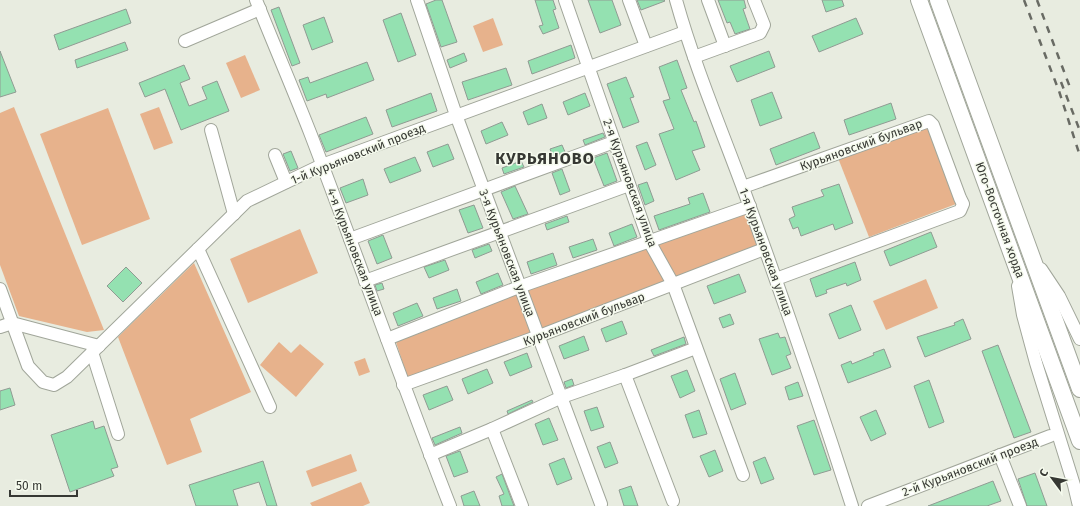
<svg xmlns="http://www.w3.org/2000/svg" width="1080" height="506" font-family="'Fira Sans',sans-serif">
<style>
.green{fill:#e7b28c}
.building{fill:#94e1b1;stroke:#909b93}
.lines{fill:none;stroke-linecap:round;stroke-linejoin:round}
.minor-casing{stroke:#a1a69a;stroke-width:14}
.major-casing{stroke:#a1a69a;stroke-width:18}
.minor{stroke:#fff;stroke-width:12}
.major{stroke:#fff;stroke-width:16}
.rail{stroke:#696b64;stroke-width:2.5;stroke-dasharray:7 7;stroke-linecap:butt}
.labels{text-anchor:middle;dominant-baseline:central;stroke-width:3;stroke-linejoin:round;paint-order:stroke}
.street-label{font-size:12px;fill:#363833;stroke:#f5faed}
.district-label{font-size:16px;font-weight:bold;letter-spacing:1px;fill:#363833;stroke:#f5faed}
</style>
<rect width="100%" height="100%" fill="#e8ece0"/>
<g class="green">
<polygon points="493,18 503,45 483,52 473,26"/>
<polygon points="245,55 260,90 241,98 226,63"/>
<polygon points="14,107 104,330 87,332 19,316 0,265 0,113"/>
<polygon points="159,107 173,143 154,150 140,114"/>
<polygon points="108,108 150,219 82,245 40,134"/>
<polygon points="926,124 956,204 869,237 838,158"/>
<polygon points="748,211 760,245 675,279 654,244"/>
<polygon points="300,229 318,273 248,303 230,259"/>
<polygon points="646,247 667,282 541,331 524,289"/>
<polygon points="194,263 251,392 190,419 202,452 167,465 118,337"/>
<polygon points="926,279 938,308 886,330 873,301"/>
<polygon points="516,292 532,333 408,379 395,339"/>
<polygon points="279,342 291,353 300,344 324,364 296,397 260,365"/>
<polygon points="365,358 370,372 359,376 354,362"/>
<polygon points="351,454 357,471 312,487 306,471"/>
<polygon points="361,482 370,503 363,506 312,506 310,503"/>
</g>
<g class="building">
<polygon points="436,0 442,0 457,42 441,47 426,4"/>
<polygon points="535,0 553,0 556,9 553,10 559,28 543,34 539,26 543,25"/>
<polygon points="588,0 612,0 621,25 600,33"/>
<polygon points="637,0 664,0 665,1 641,10"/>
<polygon points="718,0 744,0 746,8 743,9 750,29 735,34 730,22 727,23"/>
<polygon points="822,0 842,0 844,6 826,12"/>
<polygon points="279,7 300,63 292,66 271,10"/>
<polygon points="126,9 131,23 59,50 54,35"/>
<polygon points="401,13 416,55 398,62 383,20"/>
<polygon points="324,17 333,42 312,50 303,25"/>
<polygon points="856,18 863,34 819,52 812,36"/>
<polygon points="125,42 128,50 77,68 75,60"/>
<polygon points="571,45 575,58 532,74 528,61"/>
<polygon points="0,51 16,92 0,97"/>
<polygon points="769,51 775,67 737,82 730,66"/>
<polygon points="464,53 467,61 450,68 447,60"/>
<polygon points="677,60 687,88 681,90 694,122 696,121 705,147 692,151 700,170 676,180 659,134 674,129 663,101 670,99 659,67"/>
<polygon points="367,62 374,80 327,98 326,94 307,101 299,80 308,77 310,83"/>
<polygon points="184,65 190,79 180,83 189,106 207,99 202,87 217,81 229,111 181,130 165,89 145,97 139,83"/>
<polygon points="506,68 512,85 468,100 462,82"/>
<polygon points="626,77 634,97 630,98 639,122 623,128 607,84"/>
<polygon points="772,92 782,118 760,126 751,100"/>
<polygon points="431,93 437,111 392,127 386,110"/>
<polygon points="585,93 590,106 568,115 563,102"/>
<polygon points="891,103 896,119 849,135 844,120"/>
<polygon points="542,104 547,118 528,125 523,112"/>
<polygon points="366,117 373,134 326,152 319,135"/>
<polygon points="502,122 508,135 486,144 481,131"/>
<polygon points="814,132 820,148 776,165 770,149"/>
<polygon points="603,133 605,137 585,145 583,140"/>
<polygon points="647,142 656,165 645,170 636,146"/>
<polygon points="448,144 454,159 433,167 427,152"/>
<polygon points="562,145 565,152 553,156 550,149"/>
<polygon points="291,151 298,168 290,171 283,154"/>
<polygon points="607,153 617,181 604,186 593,158"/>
<polygon points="415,157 421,171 390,183 384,169"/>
<polygon points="521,161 524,167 504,174 502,168"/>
<polygon points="562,169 570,191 560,195 552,173"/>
<polygon points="363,179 368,195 346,203 340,188"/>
<polygon points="647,182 654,201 645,205 638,185"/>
<polygon points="839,184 853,223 835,230 833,224 801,236 798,227 793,229 789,219 795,216 792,207 824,196 821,190"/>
<polygon points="515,186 528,214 513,219 501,192"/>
<polygon points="703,193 710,212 659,230 654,216 690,204 688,198"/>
<polygon points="474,205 483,228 468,233 459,210"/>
<polygon points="567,216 569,222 547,230 545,224"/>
<polygon points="632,224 637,237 614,246 609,233"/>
<polygon points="931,232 937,247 890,266 884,251"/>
<polygon points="383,235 392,258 377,264 368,241"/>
<polygon points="593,239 597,250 573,258 569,247"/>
<polygon points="489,244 492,251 475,258 472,250"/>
<polygon points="553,253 557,265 531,274 527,262"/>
<polygon points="445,260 449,270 429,278 424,267"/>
<polygon points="855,262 861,280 847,286 846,283 826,290 827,293 816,297 810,279"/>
<polygon points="126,267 142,283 123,302 107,286"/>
<polygon points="498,273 503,285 481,294 476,282"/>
<polygon points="739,274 746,292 714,304 707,286"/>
<polygon points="382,283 384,289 377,291 375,285"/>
<polygon points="457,289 461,301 437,309 433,298"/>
<polygon points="417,303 423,316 398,326 393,313"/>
<polygon points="851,305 861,330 839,339 829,314"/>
<polygon points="730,314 734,324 723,328 719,318"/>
<polygon points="963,319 971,339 925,357 917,337 955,325 954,323"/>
<polygon points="622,321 627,334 606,342 601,329"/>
<polygon points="778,333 780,338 785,337 791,354 786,356 791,368 772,375 759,339"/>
<polygon points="584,336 589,350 564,359 559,346"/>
<polygon points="684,337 686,344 654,356 651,350"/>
<polygon points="998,345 1031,432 1014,438 982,351"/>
<polygon points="884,349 891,367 848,383 841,365 851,361 852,364 874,355 873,353"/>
<polygon points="527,353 532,367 510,376 504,362"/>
<polygon points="487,369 493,383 468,394 462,379"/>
<polygon points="687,370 695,391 680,398 671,376"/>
<polygon points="735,373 746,404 731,410 720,379"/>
<polygon points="572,379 574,385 566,388 564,382"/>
<polygon points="929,380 944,422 929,428 914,386"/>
<polygon points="798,382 803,396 789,400 785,387"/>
<polygon points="447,386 453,400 429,410 423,395"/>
<polygon points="10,388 15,405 0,410 0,391"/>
<polygon points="532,400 533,402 508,414 507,411"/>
<polygon points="597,407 604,427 591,431 584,411"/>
<polygon points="699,410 707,434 693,438 685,415"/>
<polygon points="876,410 886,434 871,441 860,417"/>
<polygon points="549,418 558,440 543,445 535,424"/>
<polygon points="814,420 831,470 814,475 797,426"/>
<polygon points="93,421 95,429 104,426 118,467 111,469 114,476 70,492 51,435"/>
<polygon points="460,427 462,433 435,445 432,438"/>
<polygon points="610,442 618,463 605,468 597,447"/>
<polygon points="715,450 723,471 709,477 700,456"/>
<polygon points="460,451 468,472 454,477 446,456"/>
<polygon points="765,457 774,479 761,484 753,462"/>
<polygon points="564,458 572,479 557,485 549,464"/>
<polygon points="263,461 277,506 267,506 259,482 233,490 238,506 196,506 189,485"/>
<polygon points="1035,473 1047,506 1027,506 1018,479"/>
<polygon points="502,474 514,506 502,506 499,496 504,494 496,477"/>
<polygon points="993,481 1001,501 987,506 928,506"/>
<polygon points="631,486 638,506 624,506 619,490"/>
<polygon points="474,491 480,506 464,506 461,496"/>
</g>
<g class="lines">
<defs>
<g id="minor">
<path d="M256,0C274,45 293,89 311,135C358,258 402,383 450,506"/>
<polyline points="417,0 456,115 601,504"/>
<polyline points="565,0 649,241 673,284 743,475"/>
<polyline points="629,0 646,46"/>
<path d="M676,0C695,68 723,133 747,199C784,301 819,403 852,506"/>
<polyline points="708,0 725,46"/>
<polyline points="185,41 260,9"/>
<polyline points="694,57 760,33 764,25 754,0"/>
<polyline points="211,130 234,214"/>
<polyline points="275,155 286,182"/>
<polyline points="743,187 929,121 933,125 960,198 963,204 960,211 776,279"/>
<polyline points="350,239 614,142"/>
<polyline points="198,249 270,407"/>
<polyline points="1041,269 1059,296 1080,339"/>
<polyline points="365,281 629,185"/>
<polyline points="1018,286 1023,315 1036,363 1074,485 1079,506"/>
<polyline points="0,289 28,366 43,382 54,385 67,377 247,201 322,165 685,32"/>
<polyline points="0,327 12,323 99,346"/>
<polyline points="387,339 519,287 750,206"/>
<polyline points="92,352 118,434"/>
<polyline points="625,375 673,501"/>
<polyline points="403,385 539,336 764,249"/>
<polyline points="492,429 522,506"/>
<polyline points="430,455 492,429 562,397 625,375 696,348"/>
<polyline points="1000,455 1020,506"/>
<polyline points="868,506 1050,436"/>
</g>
<g id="major">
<polyline points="919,0 1080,441"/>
<polyline points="938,0 1080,389"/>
</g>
</defs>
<use href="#minor" class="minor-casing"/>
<use href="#major" class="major-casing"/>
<use href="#minor" class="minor"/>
<use href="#major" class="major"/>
<g class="rail">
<polyline points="1024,0 1059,91 1080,156"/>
<polyline points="1037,0 1071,90"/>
<polyline points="1061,82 1080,131"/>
</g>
</g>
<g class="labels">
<g class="street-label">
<text transform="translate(861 145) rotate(-20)">Курьяновский бульвар</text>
<text transform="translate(358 154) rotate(-22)">1-й Курьяновский проезд</text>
<text transform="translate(630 183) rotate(70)">2-я Курьяновская улица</text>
<text transform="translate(1000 220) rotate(70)">Юго-Восточная хорда</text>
<text transform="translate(355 252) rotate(69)">4-я Курьяновская улица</text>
<text transform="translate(766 252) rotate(70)">1-я Курьяновская улица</text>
<text transform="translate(507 253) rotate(69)">3-я Курьяновская улица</text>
<text transform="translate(584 319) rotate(-21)">Курьяновский бульвар</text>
<text transform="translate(970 467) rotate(-21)">2-й Курьяновский проезд</text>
</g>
<g class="district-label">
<text x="545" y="158">КУРЬЯНОВО</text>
</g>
</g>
<g transform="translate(1052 478) rotate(302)" stroke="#f5faed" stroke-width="3" paint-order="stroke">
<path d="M0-3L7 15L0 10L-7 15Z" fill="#363833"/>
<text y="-6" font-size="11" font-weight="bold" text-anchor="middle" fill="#363833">С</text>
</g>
<path d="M10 490v6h67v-6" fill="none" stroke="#363833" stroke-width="2"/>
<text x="16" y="490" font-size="12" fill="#363833" stroke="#f5faed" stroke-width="3" paint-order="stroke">50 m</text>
</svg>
